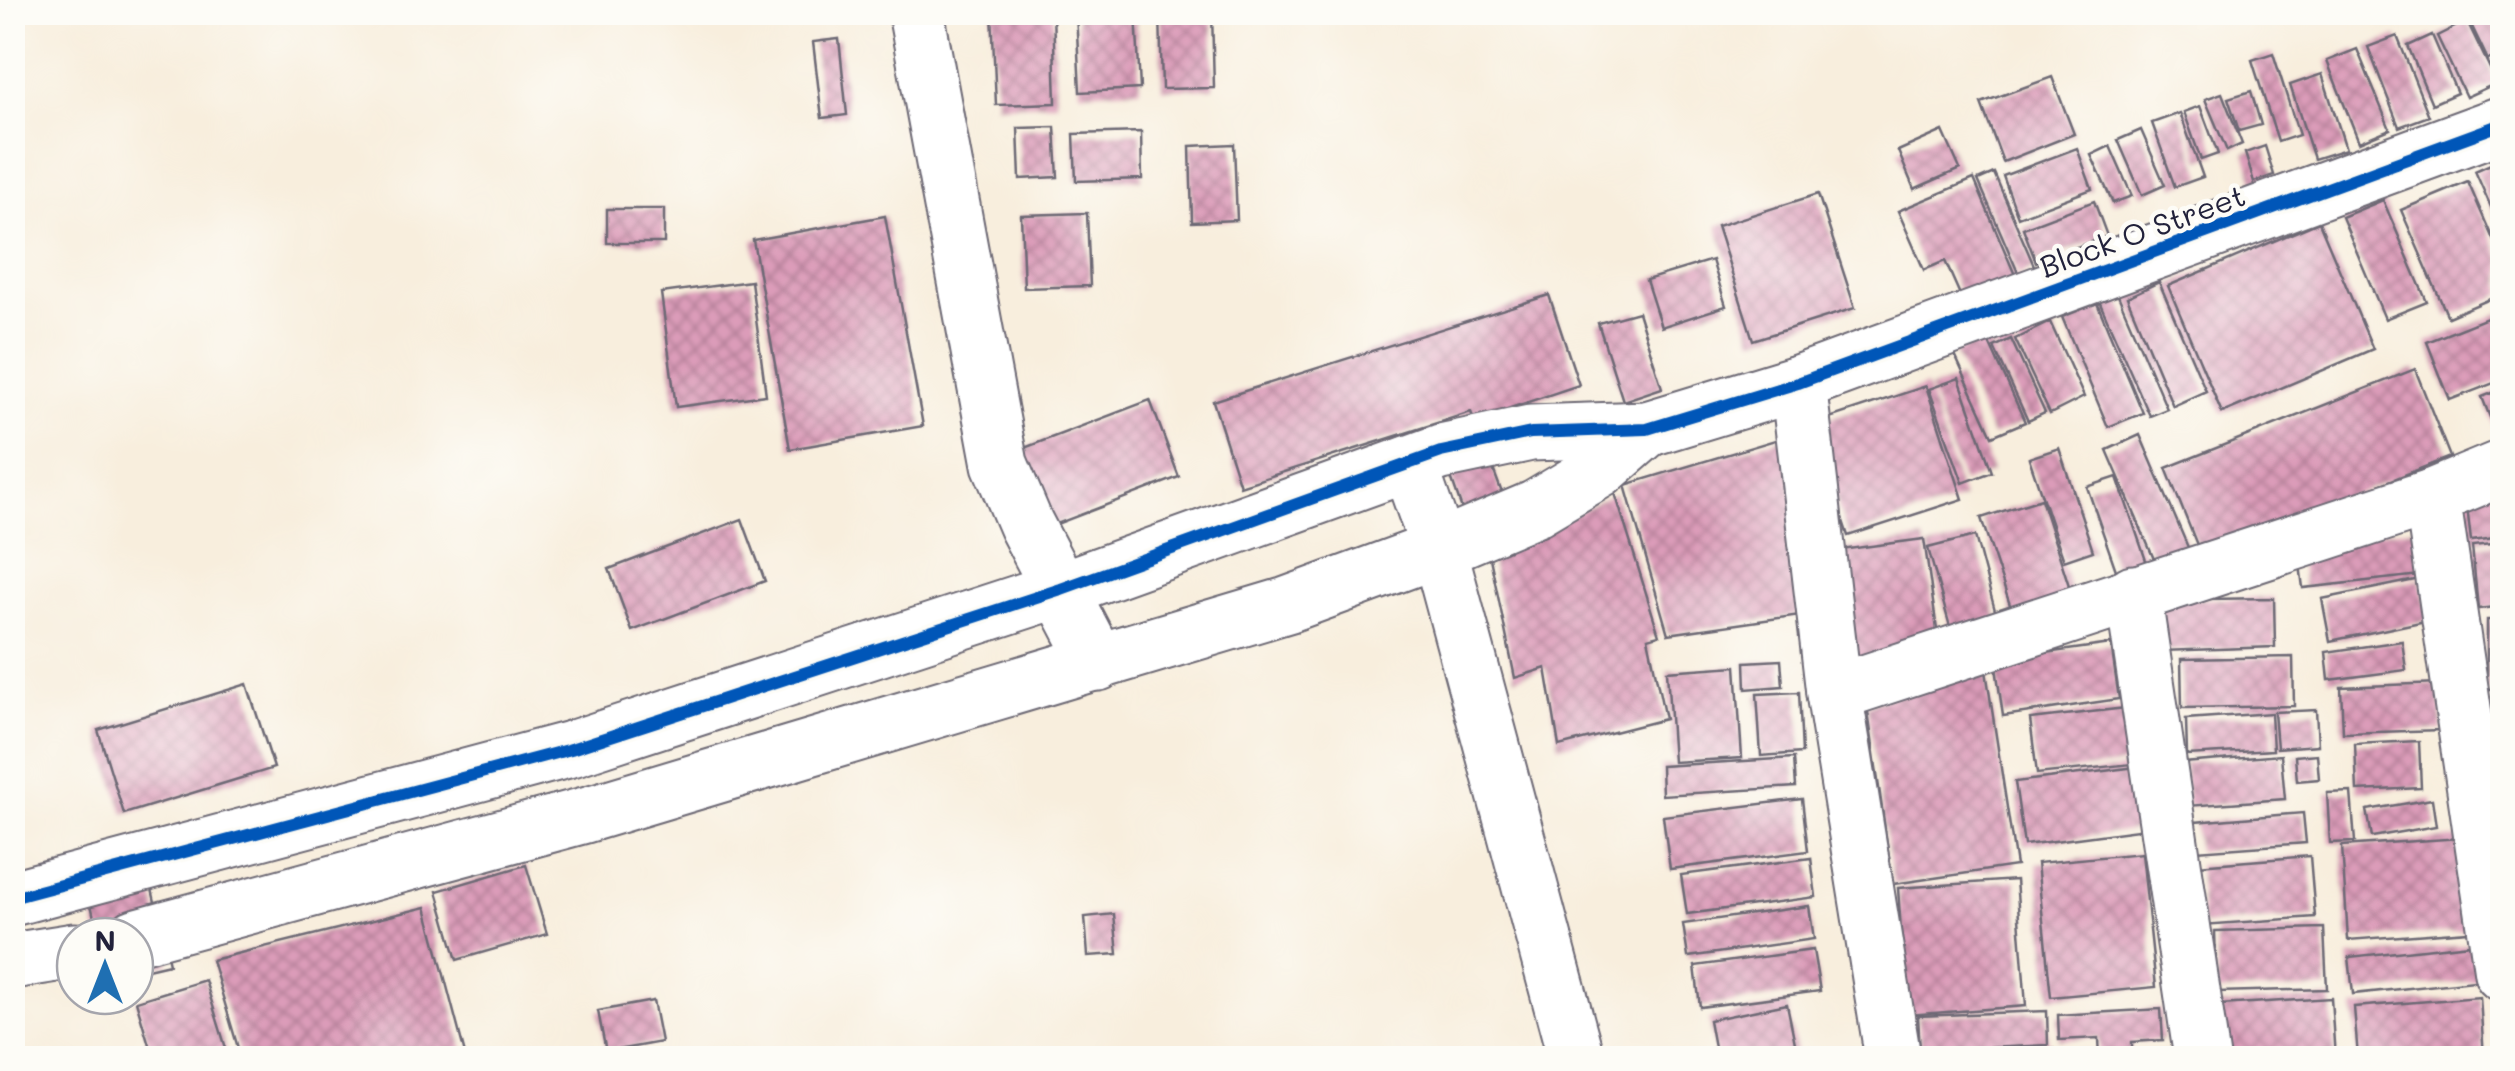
<svg xmlns="http://www.w3.org/2000/svg" width="2515" height="1071" font-family="Mali,sans-serif">
<style>
.building{fill:url(#building-cross-hatch)}
.lines{fill:none;stroke-linecap:round;stroke-linejoin:round}
.minor-casing{stroke:#6d6974;stroke-width:59}
.minor{stroke:#fff;stroke-width:55}
.cycleway-casing{stroke:#fdfcf7;stroke-width:19}
.cycleway{stroke:#0057b8;stroke-width:12}
.labels{text-anchor:middle;dominant-baseline:central;stroke-width:9;stroke-linejoin:round;paint-order:stroke}
.street-label{font-size:30px;fill:#22223b;stroke:#fdfcf7}
</style>
<defs>
<pattern id="building-cross-hatch" width="8" height="8" patternUnits="userSpaceOnUse" patternTransform="scale(2.5)"><rect width="8" height="8" fill="#dc9cb9"/><path d="M0 0l8 8M0 8l8-8" fill="none" stroke="#b27f98"/></pattern>
</defs>
<rect width="100%" height="100%" fill="#fdfcf7"/>
<filter id="ink" filterUnits="userSpaceOnUse"><feTurbulence type="fractalNoise" baseFrequency=".01" numOctaves="2"/><feDisplacementMap in="SourceGraphic" scale="20" xChannelSelector="R" yChannelSelector="G"/><feConvolveMatrix kernelMatrix="1 2 1 2 8 2 1 2 1" color-interpolation-filters="sRGB"/></filter>
<filter id="wash" filterUnits="userSpaceOnUse"><feTurbulence type="fractalNoise" baseFrequency=".0048" numOctaves="4" result="noise"/><feDisplacementMap in="SourceGraphic" scale="40" xChannelSelector="R" yChannelSelector="G"/><feGaussianBlur stdDeviation="2.25" result="paint"/><feColorMatrix in="noise" values="0 0 0 0 0 0 0 0 0 0 0 0 0 0 0 0 0 1.4 0 .05"/><feComposite in="paint" operator="in"/></filter>
<g filter="url(#wash)">
<rect width="100%" height="100%" fill="#f8eedd"/>
<g id="blocks">
<g class="building">
<polygon points="992,12 1053,12 1056,103 996,105"/>
<polygon points="1076,12 1136,12 1140,89 1080,92"/>
<polygon points="1160,12 1212,12 1214,88 1162,89"/>
<polygon points="2481,12 2502,12 2502,53 2488,60 2468,18"/>
<polygon points="2467,21 2497,83 2466,97 2437,36"/>
<polygon points="2432,35 2457,93 2432,104 2408,46"/>
<polygon points="2397,36 2429,116 2399,127 2368,47"/>
<polygon points="839,39 847,115 822,118 813,42"/>
<polygon points="2357,49 2390,129 2359,142 2327,61"/>
<polygon points="2273,53 2299,135 2278,142 2252,60"/>
<polygon points="2322,74 2346,149 2314,159 2290,85"/>
<polygon points="2052,77 2074,134 2003,162 1981,103"/>
<polygon points="2251,91 2261,125 2239,131 2228,98"/>
<polygon points="2222,93 2242,144 2227,151 2205,99"/>
<polygon points="2200,106 2218,154 2201,160 2184,112"/>
<polygon points="2180,113 2203,177 2175,187 2152,123"/>
<polygon points="1055,127 1058,177 1020,179 1018,128"/>
<polygon points="2141,130 2165,185 2142,195 2118,140"/>
<polygon points="1943,131 1960,169 1914,189 1898,151"/>
<polygon points="1141,132 1142,179 1076,181 1074,134"/>
<polygon points="1234,144 1237,220 1192,222 1190,146"/>
<polygon points="2110,146 2132,196 2113,203 2091,155"/>
<polygon points="2265,146 2274,175 2254,182 2245,153"/>
<polygon points="2077,148 2092,189 2018,217 2003,176"/>
<polygon points="2502,159 2502,232 2475,171"/>
<polygon points="1994,173 2035,268 2019,275 1978,180"/>
<polygon points="1974,179 2018,282 1965,306 1945,261 1924,270 1898,211"/>
<polygon points="2468,182 2502,260 2502,294 2448,317 2401,210"/>
<polygon points="1818,194 1855,308 1753,340 1717,226"/>
<polygon points="2383,200 2427,302 2385,319 2342,217"/>
<polygon points="2094,201 2107,236 2036,262 2023,228"/>
<rect x="607" y="209" width="57" height="34"/>
<polygon points="1087,213 1090,286 1024,288 1021,215"/>
<polygon points="885,216 923,426 790,449 753,240"/>
<polygon points="2319,222 2373,349 2222,413 2168,286"/>
<polygon points="1712,260 1726,306 1661,327 1646,280"/>
<polygon points="751,281 766,395 676,407 661,293"/>
<polygon points="2159,282 2206,391 2173,406 2127,297"/>
<polygon points="2117,293 2167,409 2150,416 2099,301"/>
<polygon points="1549,295 1579,385 1474,420 1471,412 1240,486 1213,401"/>
<polygon points="2097,303 2143,413 2108,427 2062,317"/>
<polygon points="1638,312 1662,388 1623,401 1598,323"/>
<polygon points="2502,312 2502,380 2450,400 2427,342"/>
<polygon points="2050,322 2084,397 2050,414 2015,339"/>
<polygon points="1987,338 2025,422 1992,436 1954,353"/>
<polygon points="2011,339 2045,413 2028,421 1994,347"/>
<polygon points="2415,369 2450,457 2201,555 2166,468"/>
<polygon points="1959,378 1992,472 1963,483 1929,389"/>
<polygon points="1926,386 1963,499 1848,536 1811,424"/>
<polygon points="2502,389 2502,442 2500,443 2482,397"/>
<polygon points="1150,400 1179,477 1049,527 1019,450"/>
<polygon points="2140,435 2190,552 2157,566 2107,450"/>
<polygon points="1785,437 1807,614 1668,634 1625,485"/>
<polygon points="2059,448 2093,551 2064,561 2029,458"/>
<polygon points="1489,458 1505,501 1464,515 1449,472"/>
<polygon points="2117,477 2149,569 2119,579 2087,487"/>
<polygon points="2502,485 2502,537 2471,541 2465,489"/>
<polygon points="1615,493 1659,635 1648,638 1665,719 1559,746 1546,668 1515,678 1490,558"/>
<polygon points="2041,499 2073,598 2014,617 1981,518"/>
<polygon points="742,519 765,581 632,631 609,569"/>
<polygon points="2424,527 2430,574 2303,588 2297,541"/>
<polygon points="1975,536 2000,629 1954,641 1928,548"/>
<polygon points="1924,539 1940,651 1849,663 1833,551"/>
<polygon points="2502,543 2502,606 2478,609 2472,546"/>
<polygon points="2420,579 2430,620 2330,641 2322,599"/>
<polygon points="2156,592 2205,599 2274,598 2275,647 2161,651"/>
<rect x="2487" y="620" width="15" height="69"/>
<polygon points="2402,641 2406,670 2329,680 2326,652"/>
<polygon points="2111,644 2119,699 2003,716 1995,660"/>
<polygon points="2293,657 2294,706 2182,708 2181,659"/>
<polygon points="1781,660 1783,686 1746,689 1745,662"/>
<polygon points="1985,664 2016,866 1893,884 1867,705"/>
<polygon points="1736,666 1742,758 1673,762 1667,671"/>
<polygon points="2439,683 2442,730 2343,733 2341,687"/>
<polygon points="247,684 274,768 124,814 98,730"/>
<polygon points="1799,692 1802,753 1761,756 1757,694"/>
<polygon points="2126,708 2133,764 2037,774 2030,719"/>
<polygon points="2316,710 2318,745 2277,748 2274,712"/>
<polygon points="2271,713 2273,750 2187,755 2186,719"/>
<polygon points="2419,741 2421,788 2357,791 2355,744"/>
<polygon points="2317,754 2319,779 2297,781 2295,756"/>
<polygon points="2281,755 2285,799 2187,806 2184,763"/>
<polygon points="1794,758 1796,787 1662,795 1661,766"/>
<polygon points="2145,766 2153,828 2024,845 2015,782"/>
<polygon points="2351,792 2355,842 2330,843 2327,793"/>
<polygon points="1802,799 1808,851 1670,869 1663,816"/>
<polygon points="2432,799 2436,826 2372,837 2367,810"/>
<polygon points="2303,813 2306,843 2197,851 2195,822"/>
<polygon points="2461,838 2468,931 2348,940 2342,846"/>
<polygon points="143,849 169,964 135,972 135,936 98,936 82,863"/>
<polygon points="2142,853 2156,987 2051,997 2037,863"/>
<polygon points="2310,856 2315,917 2202,925 2198,865"/>
<polygon points="1811,858 1816,897 1687,914 1681,875"/>
<polygon points="526,865 547,934 457,960 437,891"/>
<polygon points="2016,880 2026,1006 1907,1015 1898,888"/>
<polygon points="1809,906 1814,939 1688,957 1683,924"/>
<polygon points="426,907 466,1058 241,1058 212,960"/>
<polygon points="1114,914 1118,954 1088,956 1085,917"/>
<polygon points="2324,928 2327,989 2217,992 2215,931"/>
<polygon points="2480,943 2484,980 2353,994 2349,957"/>
<polygon points="1813,950 1820,991 1700,1007 1695,966"/>
<polygon points="205,980 229,1058 153,1058 136,1001"/>
<polygon points="2480,997 2484,1058 2358,1058 2354,1007"/>
<polygon points="2331,998 2335,1058 2222,1058 2220,1005"/>
<polygon points="653,1001 661,1042 606,1052 598,1011"/>
<polygon points="1787,1004 1798,1058 1716,1058 1709,1020"/>
<polygon points="2161,1009 2163,1040 2132,1042 2132,1058 2100,1058 2099,1038 2059,1040 2058,1015"/>
<polygon points="2047,1011 2048,1045 1920,1051 1918,1016"/>
<polygon points="2053,1048 2054,1058 1925,1058 1925,1054"/>
</g>
</g>
</g>
<g filter="url(#ink)">
<use href="#blocks" fill-opacity="0" stroke="#6d6974" stroke-width="2.5"/>
<g class="lines">
<defs>
<g id="minor">
<polyline points="916,12 1000,464 1026,525 1098,663"/>
<polyline points="1798,383 1834,693 1893,1058"/>
<polyline points="1409,464 1439,549 1576,1058"/>
<polyline points="2432,497 2502,973"/>
<polyline points="2133,593 2202,1058"/>
<polyline points="1834,693 2432,497 2502,468"/>
<polyline points="12,898 571,749 1061,589 1441,452 1531,433 1647,429 1798,383 2502,124"/>
<polyline points="135,937 585,815 1287,605 1439,549 1536,508 1600,470 1647,429"/>
<polyline points="12,961 75,951"/>
</g>
</defs>
<use href="#minor" class="minor-casing"/>
<use href="#minor" class="minor"/>
<defs>
<polyline id="cycleway" points="12,898 571,749 1061,589 1441,452 1531,433 1647,429 1798,383 2502,124"/>
</defs>
<use href="#cycleway" class="cycleway-casing"/>
<use href="#cycleway" class="cycleway"/>
</g>
</g>
<g class="labels">
<g class="street-label">
<text transform="translate(2142 230) rotate(-20)">Block O Street</text>
</g>
</g>
<rect width="2515" height="1071" fill="none" stroke="#fdfcf7" stroke-width="50"/>
<g transform="translate(105 966)"><circle r="48" fill="#fdfcf7" stroke="#a5a5ac" stroke-width="2.5"/>
<path d="M0-8L18 38L0 25L-18 38Z" fill="#1f6fb2"/>
<text y="-15" font-size="28" font-weight="bold" text-anchor="middle" fill="#22223b">N</text>
</g>
</svg>
